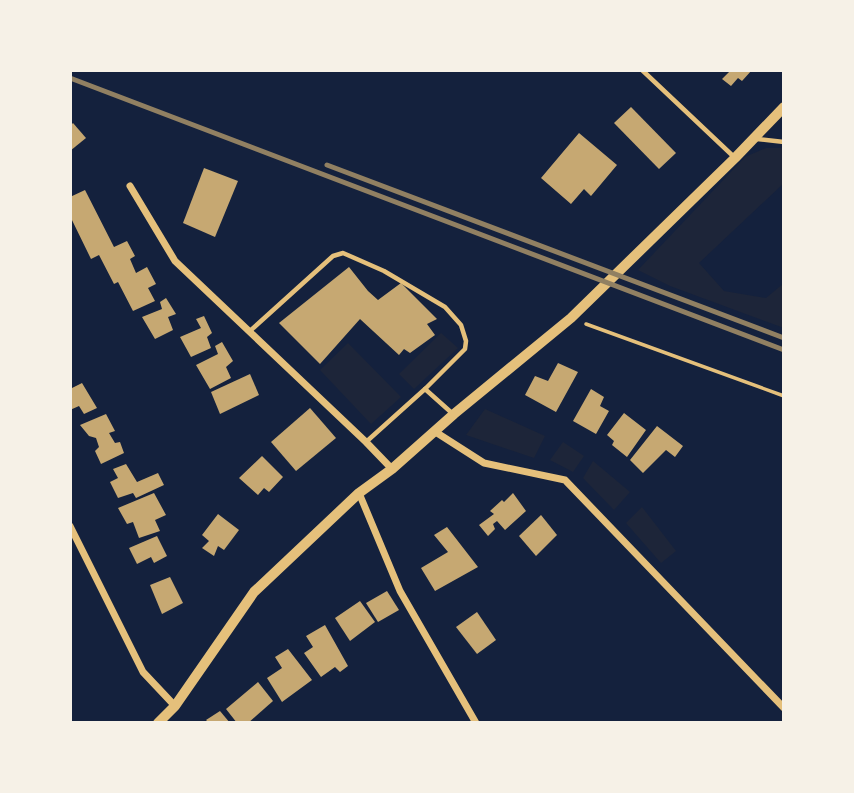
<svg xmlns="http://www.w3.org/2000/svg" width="854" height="793" font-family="'Golos Text',sans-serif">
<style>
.green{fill:#1d2539}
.building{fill:#c6a872}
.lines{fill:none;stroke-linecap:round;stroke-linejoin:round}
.path{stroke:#e5c07b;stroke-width:3.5}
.service{stroke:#e5c07b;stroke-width:4.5}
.minor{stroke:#e5c07b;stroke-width:7}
.tertiary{stroke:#e5c07b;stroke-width:10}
.rail{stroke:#918062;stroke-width:5}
</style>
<rect width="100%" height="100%" fill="#14213d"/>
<g class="green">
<polygon points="766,148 784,148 784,183 699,263 724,291 766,298 784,283 784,328 670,286 638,270 745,157"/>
<polygon points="441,333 458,348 414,389 399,374"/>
<polygon points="348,343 401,397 371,424 320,370"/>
<polygon points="485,409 545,436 534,458 466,435"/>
<polygon points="563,442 584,456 573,472 550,460"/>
<polygon points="593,461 630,492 614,510 583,478"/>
<polygon points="642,507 676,551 661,563 626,523"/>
</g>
<g class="building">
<polygon points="731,70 752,70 742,81 738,78 731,86 722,79"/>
<polygon points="631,107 676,153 659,169 614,123"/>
<polygon points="73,123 86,138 70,151 70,126"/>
<polygon points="579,133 617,165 591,196 584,189 571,204 541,178"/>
<polygon points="204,168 238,181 215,237 183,223"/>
<polygon points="85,190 114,247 127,241 135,256 130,259 136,273 147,267 156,284 148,288 155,301 133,311 118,282 114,284 99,255 91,259 70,216 70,197"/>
<polygon points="349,267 368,291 378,300 401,283 437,319 427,324 435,335 410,353 404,349 399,355 360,319 320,364 279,323"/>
<polygon points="166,298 176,314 168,317 173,330 155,339 142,317 162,309 160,302"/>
<polygon points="204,316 212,333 207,337 211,348 191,357 180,337 201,328 196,319"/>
<polygon points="222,342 233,361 226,367 231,378 210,389 196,365 218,354 215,346"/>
<polygon points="558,363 578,372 556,412 525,395 535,376 548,381"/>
<polygon points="250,374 259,395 220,414 211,392"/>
<polygon points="82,383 97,408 84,414 79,406 70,410 70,389"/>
<polygon points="591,389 604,397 600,406 609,411 596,434 573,421"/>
<polygon points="310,408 336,438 296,471 271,442"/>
<polygon points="624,413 646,430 627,457 612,445 614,441 607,435"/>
<polygon points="106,414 115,431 109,433 115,443 120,442 124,453 101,464 95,451 99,447 96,438 89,436 80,425"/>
<polygon points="657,426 683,446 675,457 666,450 643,473 630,460"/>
<polygon points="262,456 283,477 269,492 264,488 258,495 239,478"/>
<polygon points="126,464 137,482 158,473 164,485 136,498 133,493 118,498 110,482 118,478 113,469"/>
<polygon points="154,493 166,515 155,520 160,531 139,538 133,522 127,524 118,508"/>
<polygon points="513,493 526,511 505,530 497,521 493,524 495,529 488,536 479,525 494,514 490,511 502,500 504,502"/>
<polygon points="218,514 239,530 224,550 218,546 214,556 202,548 209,541 202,535"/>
<polygon points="541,515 557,535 536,556 519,536"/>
<polygon points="447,527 478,567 435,591 421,568 448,552 434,535"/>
<polygon points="157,536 167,556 154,563 151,557 137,564 129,548"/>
<polygon points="170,577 183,603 162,614 150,585"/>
<polygon points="387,591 399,610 378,622 366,603"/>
<polygon points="360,601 375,622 350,641 335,618"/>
<polygon points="477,612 496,640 477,654 456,627"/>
<polygon points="325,625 348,666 340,672 335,667 321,677 304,653 313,647 306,636"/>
<polygon points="288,649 312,680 282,702 267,678 282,668 275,657"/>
<polygon points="258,682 273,701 248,723 237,723 226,709"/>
<polygon points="220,711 230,723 209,723 206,720"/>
</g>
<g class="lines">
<polyline class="path" points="586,324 784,396"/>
<g class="service">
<polyline points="642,70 733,156"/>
<polyline points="757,139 784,142"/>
<polyline points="250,331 333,256 343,253 384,271 445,307 461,325 466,341 465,349 425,389 366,442"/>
<polyline points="425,389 453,414"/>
</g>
<g class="minor">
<polyline points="130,186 175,261 366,442 392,469"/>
<polyline points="434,431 484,463 565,480 784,708"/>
<polyline points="359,493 400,591 476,723"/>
<polyline points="70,526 143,672 175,706"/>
</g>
<polyline class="tertiary" points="158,723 175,706 254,592 359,493 392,469 454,414 571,318 735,158 784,107"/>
<g class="rail">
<polyline points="70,78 784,350"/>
<polyline points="327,165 784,338"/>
</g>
</g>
<rect width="854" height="793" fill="none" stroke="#f6f1e7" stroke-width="144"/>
</svg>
